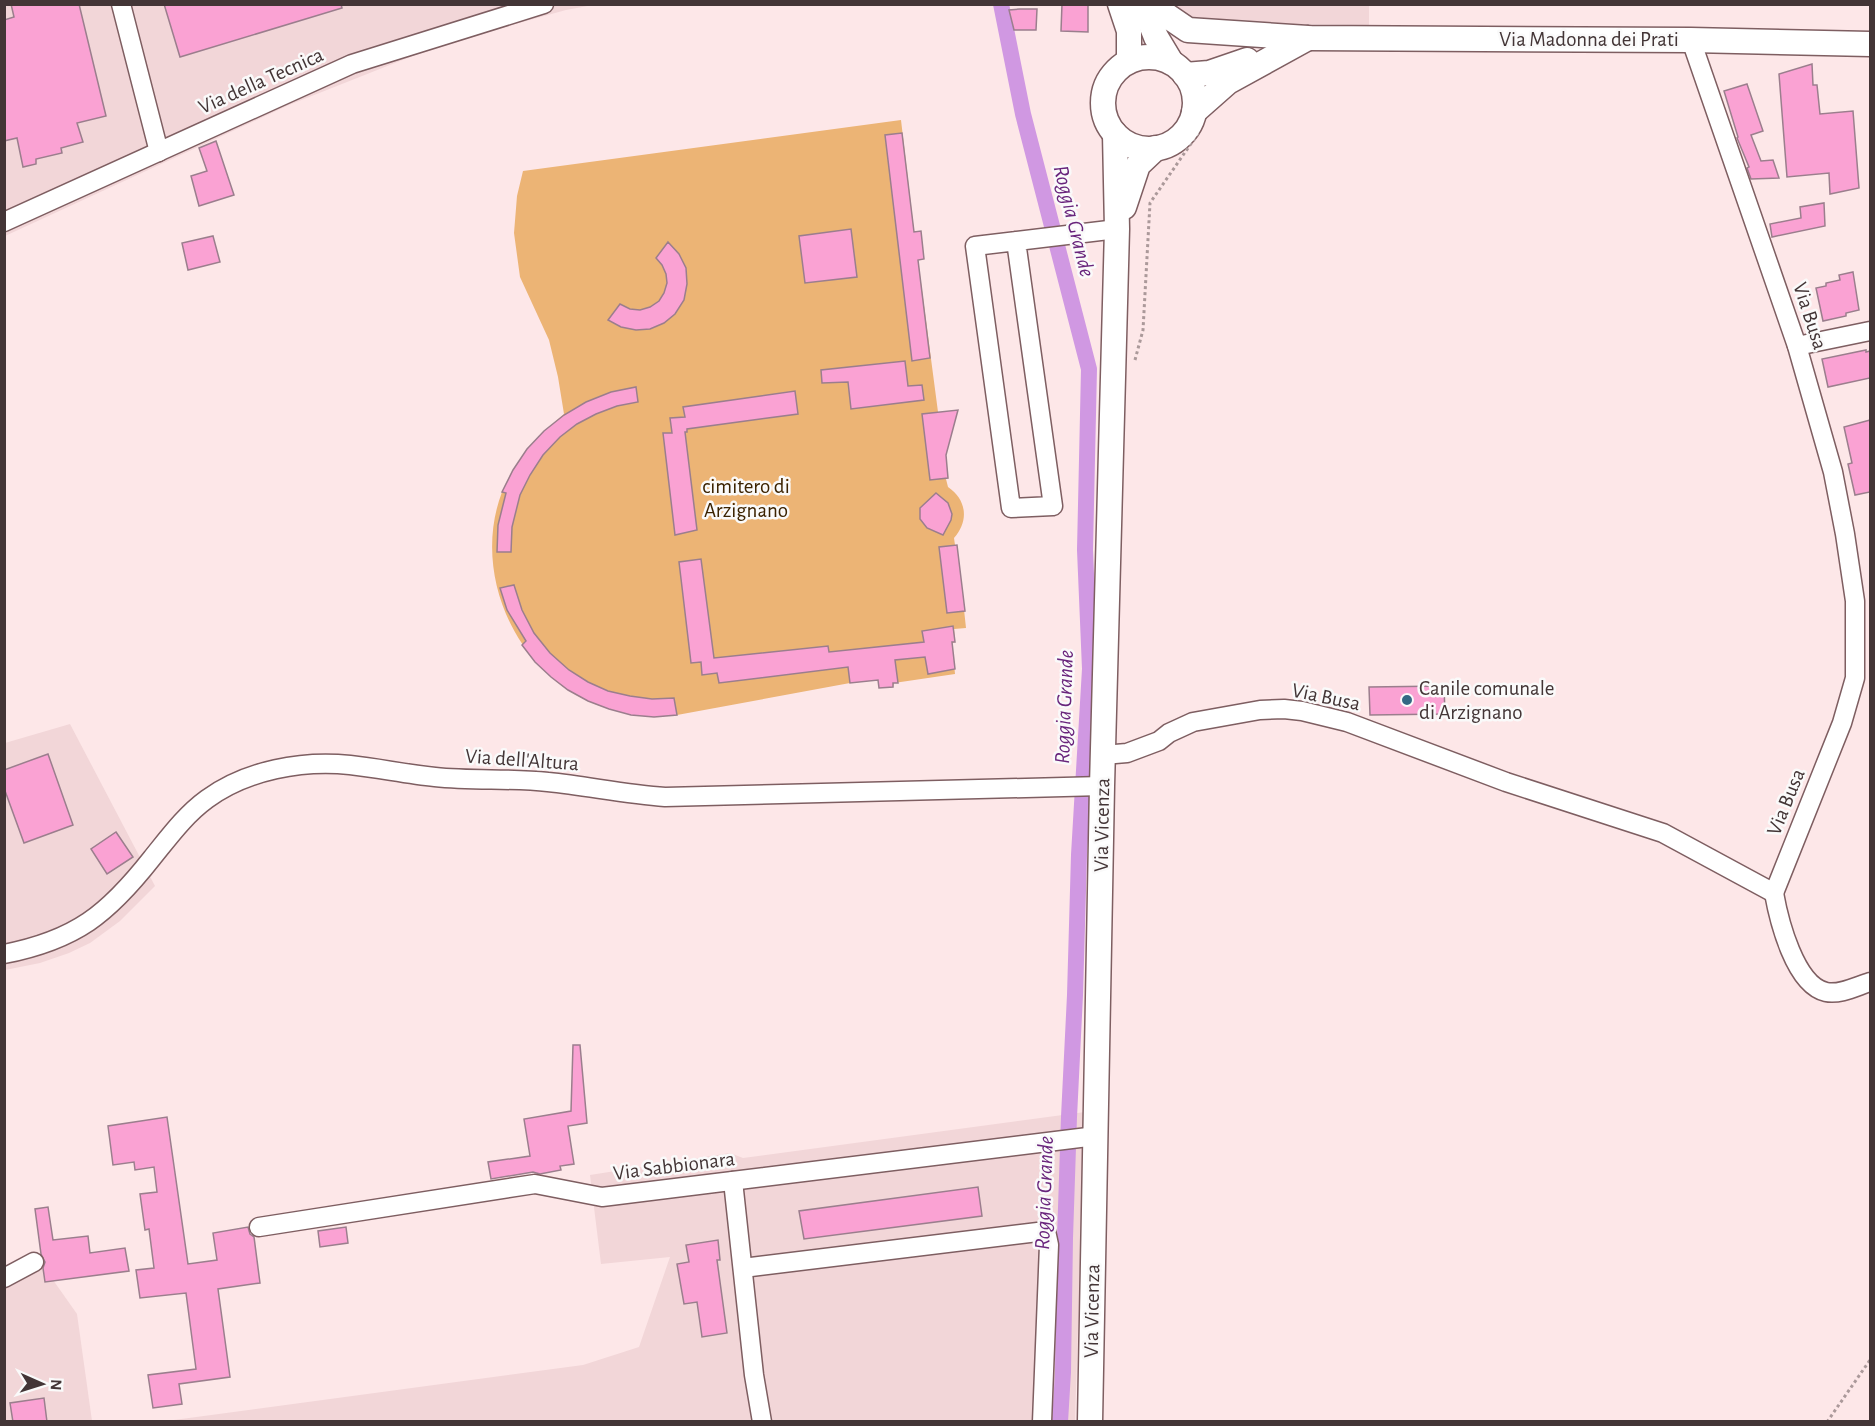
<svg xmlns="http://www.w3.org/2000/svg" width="1875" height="1426" font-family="'Alegreya Sans',sans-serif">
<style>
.built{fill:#f2d6d8}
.green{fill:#ecb475}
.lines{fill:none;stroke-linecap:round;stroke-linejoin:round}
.canal{stroke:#d098e2;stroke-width:16}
.building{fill:#faa2d3;stroke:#9b7e8d;stroke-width:1.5}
.minor-casing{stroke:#7e5e61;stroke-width:21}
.major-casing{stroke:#7e5e61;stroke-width:27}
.path{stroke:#ab999a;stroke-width:3;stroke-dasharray:3 3;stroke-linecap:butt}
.minor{stroke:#fff;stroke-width:18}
.major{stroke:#fff;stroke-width:24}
.poi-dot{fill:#346884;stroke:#fafafa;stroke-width:2}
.labels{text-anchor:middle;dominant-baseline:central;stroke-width:5;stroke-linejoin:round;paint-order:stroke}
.street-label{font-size:21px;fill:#433536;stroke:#fafafa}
.park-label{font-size:21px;fill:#3c2301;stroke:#fafafa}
.poi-label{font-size:21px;fill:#433536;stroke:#fafafa;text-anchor:start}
.water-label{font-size:22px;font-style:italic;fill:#69257c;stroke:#fafafa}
</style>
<rect width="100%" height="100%" fill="#fde7e8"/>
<g class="built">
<polygon points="5,5 593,5 566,10 450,42 405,59 289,105 5,236"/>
<polygon points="1165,5 1369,5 1369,25 1293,24 1187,17"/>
<polygon points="70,724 155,886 120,921 90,943 69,953 40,963 5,970 5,743"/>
<polygon points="1085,1112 1075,1421 159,1422 583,1365 639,1347 670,1257 601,1264 590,1175 730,1153 743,1158"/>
<polygon points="34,1253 77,1314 92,1421 5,1422 5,1271"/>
</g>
<path class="green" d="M901,120L914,231H921L924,259L918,260L938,412H941L948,478L946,479L948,487C967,500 969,521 954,538L955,545H957L966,628L954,629L955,642L952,643L955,674L894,683L893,687L879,688L878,680L850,683L677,715C646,717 616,714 588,701C513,666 472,571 502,492C515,460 538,436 564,414L558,377L549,340L520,277L514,233L517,196L523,171Z"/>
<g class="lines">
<polyline class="canal" points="1001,4 1023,114 1089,369 1085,550 1090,669 1079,855 1075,995 1069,1117 1065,1238 1063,1372 1060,1422"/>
</g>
<g class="building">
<polygon points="11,4 79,4 106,116 77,123 83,142 61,148 62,153 36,159 36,164 23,167 17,138 4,141 4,20 14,17"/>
<polygon points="164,4 341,4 342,8 180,57"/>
<polygon points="1062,4 1088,4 1088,32 1061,31"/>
<polygon points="1020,9 1037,9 1036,30 1014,30 1009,10"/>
<polygon points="1812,64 1813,85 1817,85 1820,114 1853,111 1859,188 1830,194 1829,173 1787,177 1779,74"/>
<polygon points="1747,84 1763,131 1751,135 1761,161 1773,160 1779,178 1751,179 1747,168 1749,167 1737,138 1738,137 1724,91"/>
<polygon points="902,133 914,232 921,231 924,259 918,260 930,358 912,361 885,135"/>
<polygon points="216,141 234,195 199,206 191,176 207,171 199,148"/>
<polygon points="1824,203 1825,226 1772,237 1770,224 1801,218 1800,207"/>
<polygon points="851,229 857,277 805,283 799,236"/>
<polygon points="213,236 220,262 188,270 182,243"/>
<polygon points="668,242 679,254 686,268 687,284 684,300 675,314 664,323 650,329 636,330 621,327 608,320 620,304 630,309 640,310 650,307 659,301 664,293 667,283 666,274 662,265 656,258"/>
<polygon points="1853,272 1859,310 1846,313 1846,316 1823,321 1816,288 1826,286 1826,283 1840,280 1839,275"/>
<polygon points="1866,350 1866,352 1870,351 1870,378 1828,387 1822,359"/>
<polygon points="905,361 908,386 922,385 924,400 851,409 848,382 822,383 821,370"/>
<polygon points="636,387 638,402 617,406 596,414 577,424 560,437 543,455 530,475 520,495 512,527 511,552 497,552 498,525 506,493 502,492 513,470 527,449 544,431 564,415 586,402 611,392"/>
<polygon points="795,391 798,414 687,429 687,432 685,432 697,530 675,535 663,433 672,433 670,418 685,417 683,407"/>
<polygon points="958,410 946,455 948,478 930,480 922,414"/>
<polygon points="1870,420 1870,492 1855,495 1848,464 1852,463 1844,427"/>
<polygon points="936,493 948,503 952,514 951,520 943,535 927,528 920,519 920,508"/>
<polygon points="957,545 965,611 947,613 939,547"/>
<polygon points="701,559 714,658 828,646 829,652 924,642 922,631 953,626 955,642 952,642 955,669 928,674 925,657 895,660 898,683 893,683 893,687 879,688 878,680 850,683 848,667 719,683 717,673 702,675 701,662 691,663 679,562"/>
<polygon points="514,585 522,610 534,633 550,653 569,670 588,682 608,691 630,696 652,699 674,698 677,715 654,717 631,715 609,709 588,701 568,690 551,677 535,662 522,645 526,641 507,610 500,588"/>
<polygon points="1444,686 1445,714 1370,715 1369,687"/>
<polygon points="48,754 73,825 24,843 4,788 4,770"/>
<polygon points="116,832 133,857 107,874 91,849"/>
<polygon points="573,1045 580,1045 587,1123 568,1126 574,1164 560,1166 561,1170 540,1174 533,1172 491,1179 488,1162 530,1156 524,1119 571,1111"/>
<polygon points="167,1117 188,1264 217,1260 213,1233 248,1227 250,1234 254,1237 260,1283 218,1289 230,1377 179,1384 182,1404 153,1408 148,1375 196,1369 186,1293 140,1298 136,1270 154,1268 149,1229 145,1230 140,1194 157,1192 154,1167 135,1170 134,1162 113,1165 108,1126"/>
<polygon points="978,1187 982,1216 804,1239 799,1211"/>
<polygon points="48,1207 53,1240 88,1236 90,1253 125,1248 129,1271 45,1282 43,1268 45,1262 41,1254 35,1209"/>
<polygon points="346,1227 348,1243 320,1247 318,1231"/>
<polygon points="718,1240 720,1260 717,1260 727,1333 702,1337 697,1302 684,1304 677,1264 689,1262 686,1245"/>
<polygon points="44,1398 47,1422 13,1422 10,1403"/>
</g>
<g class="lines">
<defs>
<g id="minor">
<polyline points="121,4 159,152"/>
<polyline points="4,222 352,64 544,4"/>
<polyline points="1016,241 1053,506 1011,508 975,246 1117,229"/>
<polyline points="1797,346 1870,331"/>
<polyline points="1103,755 1127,753 1159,741 1169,733 1193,722 1260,710 1284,709 1302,711 1347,722 1506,782 1663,833 1774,893 1842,723 1855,678 1855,601 1845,534 1833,472 1797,346 1691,40"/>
<path d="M1774,893C1779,921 1795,985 1826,992C1840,995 1857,986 1870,982"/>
<path d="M4,954C76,940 108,914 152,858C169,837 185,815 207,799C247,770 302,760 350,765C378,768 406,774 435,777C472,781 510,778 548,782C587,786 625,794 665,797L1102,786"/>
<polyline points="733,1181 754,1375 762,1422"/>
<polyline points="259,1227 535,1184 602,1197 1096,1136"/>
<polyline points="743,1268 1046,1231 1049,1245 1042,1422"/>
<polyline points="4,1278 34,1262"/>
</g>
<g id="major">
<polyline points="1120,4 1129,31 1129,61"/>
<polyline points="1143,4 1156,37 1171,62"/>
<polyline points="1157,4 1166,15 1188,30 1308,38 1691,40 1870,44"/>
<circle cx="1149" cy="103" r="46"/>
<polyline points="1185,75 1209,73 1247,60"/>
<polyline points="1194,112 1228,82 1308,38"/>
<polyline points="1124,207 1138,165 1156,148"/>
<polyline points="1090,1422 1102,786 1117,229 1115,134"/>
</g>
</defs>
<use href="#minor" class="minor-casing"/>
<use href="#major" class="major-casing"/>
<g class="path">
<polyline points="1135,360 1143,330 1150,203 1199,132"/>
<polyline points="1827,1422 1870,1360"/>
</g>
<use href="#minor" class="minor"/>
<use href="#major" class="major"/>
</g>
<circle class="poi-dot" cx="1407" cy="700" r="6"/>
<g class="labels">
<g class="street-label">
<text x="1589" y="39">Via Madonna dei Prati</text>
<text transform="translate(261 81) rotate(-24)">Via della Tecnica</text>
<text transform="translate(1810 316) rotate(72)">Via Busa</text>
<text transform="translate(1326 697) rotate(12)">Via Busa</text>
<text transform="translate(522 760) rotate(4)">Via dell'Altura</text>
<text transform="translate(1786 802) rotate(-68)">Via Busa</text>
<text transform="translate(1102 825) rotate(-89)">Via Vicenza</text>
<text transform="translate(674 1166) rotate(-7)">Via Sabbionara</text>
<text transform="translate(1092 1311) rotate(-89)">Via Vicenza</text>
</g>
<g class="park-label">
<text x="746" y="486">cimitero di<tspan x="746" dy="24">Arzignano</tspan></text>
</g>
<g class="poi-label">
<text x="1419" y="688">Canile comunale<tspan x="1419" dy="24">di Arzignano</tspan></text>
</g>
<g class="water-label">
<text transform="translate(1074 221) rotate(76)">Roggia Grande</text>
<text transform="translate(1064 707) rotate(-88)">Roggia Grande</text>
<text transform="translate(1044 1193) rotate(-88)">Roggia Grande</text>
</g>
</g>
<rect width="1875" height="1426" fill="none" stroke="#433536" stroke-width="12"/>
<g transform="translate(42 1384) rotate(93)" stroke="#fafafa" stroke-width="4.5" paint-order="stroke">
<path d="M0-4.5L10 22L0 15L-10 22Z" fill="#433536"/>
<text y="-9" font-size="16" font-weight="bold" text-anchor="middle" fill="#433536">N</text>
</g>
</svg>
